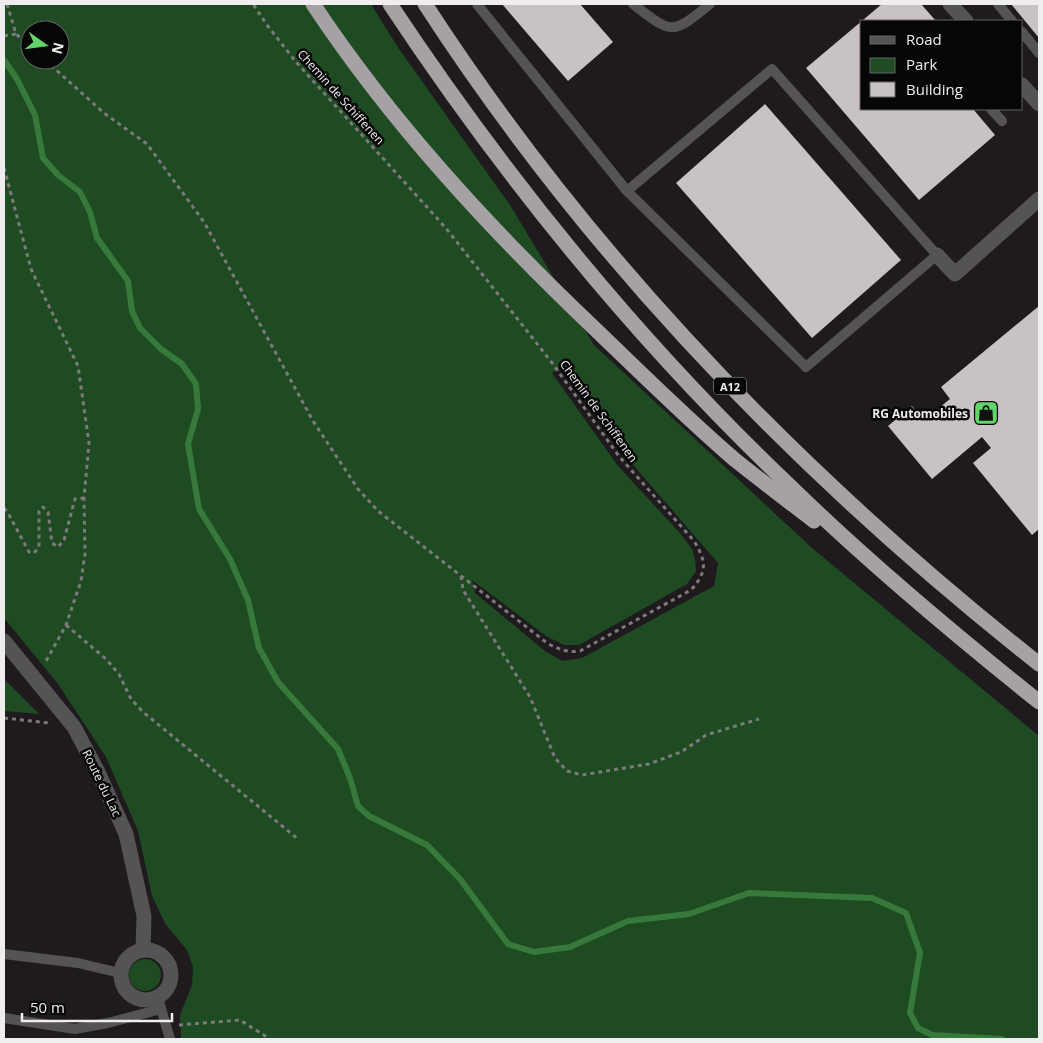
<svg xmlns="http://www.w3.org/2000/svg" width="1043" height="1043" font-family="'Open Sans',sans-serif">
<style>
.green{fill:#1f4b22;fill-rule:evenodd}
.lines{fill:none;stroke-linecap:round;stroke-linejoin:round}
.stream{stroke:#36793b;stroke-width:6}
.building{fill:#c8c2c6}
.path{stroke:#7d797d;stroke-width:3;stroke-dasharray:4 4;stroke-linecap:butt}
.lane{stroke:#555355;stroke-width:10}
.street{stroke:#555355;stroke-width:15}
.highway{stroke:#a6a1a5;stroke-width:15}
.labels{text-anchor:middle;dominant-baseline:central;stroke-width:5;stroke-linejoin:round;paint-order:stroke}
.shield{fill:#070607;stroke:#aaa8aa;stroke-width:1}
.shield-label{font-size:11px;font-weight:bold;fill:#f0edf0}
.street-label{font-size:12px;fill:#f0edf0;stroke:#070607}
.poi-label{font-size:12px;font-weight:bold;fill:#f0edf0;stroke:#070607;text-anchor:end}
</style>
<rect width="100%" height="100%" fill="#1e1a1e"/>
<g class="green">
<path d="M4,4H371L399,49L510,205L594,345L812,548L1039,736V1039H181L180,1015L192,985L193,967L187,950L166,925L152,896L138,831L106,757L58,684L4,618ZM30,30H60V60H30ZM560,367L621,451L718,563L714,586L582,658L562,661L545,651L475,593L472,580L546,636L564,645H579L687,584L696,571L695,559L692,549L679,532L618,466L552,373Z"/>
<polygon points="4,680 5,680 39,714 4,711"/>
<circle cx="145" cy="975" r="16"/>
</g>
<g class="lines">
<polyline class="stream" points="4,60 17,79 35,115 43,158 58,175 80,192 90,212 97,238 128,281 132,311 140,328 161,349 182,364 196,384 198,409 188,444 199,509 230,559 248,600 259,648 278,682 338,749 350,778 358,806 369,816 427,845 460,879 508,944 534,952 570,947 628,921 689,914 749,893 872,898 906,913 920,953 910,1013 918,1028 932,1035 1002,1039"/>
</g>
<g class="building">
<polygon points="502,4 580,4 613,42 568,81"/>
<polygon points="882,4 921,4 936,21 862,21 862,109 973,109 995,135 919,200 806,68"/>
<polygon points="1011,4 1039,4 1039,38"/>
<polygon points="765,104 901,260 812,338 676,183"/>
<polygon points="1039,306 1039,529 1032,535 973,463 991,448 982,437 932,479 888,426 912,406 924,420 950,399 941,387"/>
</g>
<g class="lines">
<g class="path">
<polyline points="7,4 16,34 30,46"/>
<polyline points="4,36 16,34"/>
<path d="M45,60L104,113L147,144L204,222L313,421L358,489L378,511L547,643C558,649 567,653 580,651L691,590C707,572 707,562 694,541L618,455L553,364L445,227L296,62L267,25L253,4"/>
<polyline points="4,168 31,269 78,366 89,443 84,498 85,554 81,581 66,625 45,663"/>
<polyline points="4,508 8,513 29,552 34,553 39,547 39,511 43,507 48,512 52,543 58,547 64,540 75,499 84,498"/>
<polyline points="461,576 463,590 530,697 555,758 567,771 582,775 649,764 681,752 706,735 759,719"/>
<polyline points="66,625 106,659 119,674 131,699 143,712 298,839"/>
<polyline points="4,718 49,723"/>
<polyline points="179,1025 240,1020 270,1039"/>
</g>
<g class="lane">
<polyline points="477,4 627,191 806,367 937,255 772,69 627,191"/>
<path d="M633,4C672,34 671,36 710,4"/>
<polyline points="998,4 1012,21"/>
<polyline points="1022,32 1039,53"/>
<polyline points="991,109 1002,121"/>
<polyline points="4,954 78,963 120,973"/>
<polyline points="158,998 170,1039"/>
<polyline points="4,1018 75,1029 108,1023 161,1009"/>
</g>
<g class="street">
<polyline points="950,4 966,21"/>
<polyline points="1022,85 1039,104"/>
<polyline points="937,255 955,274 1039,199"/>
<polyline points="4,641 74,727 98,772 126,834 144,916 143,950"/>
<circle cx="146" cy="975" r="25"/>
</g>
<g class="highway">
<path d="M313,4C392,123 489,228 593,327C639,371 685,417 734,459C760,480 788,501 814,521"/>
<path d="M390,4C506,179 639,343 792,488C870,564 954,634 1039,702"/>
<path d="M425,4C589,257 802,477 1039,664"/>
</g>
</g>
<defs>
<symbol id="shop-square" viewBox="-11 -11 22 22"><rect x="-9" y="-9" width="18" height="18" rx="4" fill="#61d46a" stroke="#070607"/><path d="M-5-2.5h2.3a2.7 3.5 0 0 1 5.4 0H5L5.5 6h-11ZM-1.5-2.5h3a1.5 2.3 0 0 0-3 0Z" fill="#111"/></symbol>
</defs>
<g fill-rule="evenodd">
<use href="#shop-square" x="972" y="399" width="28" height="28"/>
</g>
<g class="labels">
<rect class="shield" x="714" y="377.5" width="32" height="17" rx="4"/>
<g class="shield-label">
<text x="730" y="386">A12</text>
</g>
<g class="street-label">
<text transform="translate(341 97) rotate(48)">Chemin de Schiffenen</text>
<text transform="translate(599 411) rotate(54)">Chemin de Schiffenen</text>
<text transform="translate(102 783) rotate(64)">Route du Lac</text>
</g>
<g class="poi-label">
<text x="968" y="413">RG Automobiles</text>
</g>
</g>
<rect width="1043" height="1043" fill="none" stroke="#f0edf0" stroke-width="10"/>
<rect x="860" y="20" width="162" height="90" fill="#070607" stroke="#646264"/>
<rect x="870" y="36" width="25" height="8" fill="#555355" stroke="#646264"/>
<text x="906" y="45" font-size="15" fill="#f0edf0">Road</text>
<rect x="870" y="58" width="25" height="15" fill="#1f4b22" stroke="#646264"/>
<text x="906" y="70" font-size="15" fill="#f0edf0">Park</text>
<rect x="870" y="82" width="25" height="15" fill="#c8c2c6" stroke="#646264"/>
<text x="906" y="95" font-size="15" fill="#f0edf0">Building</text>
<g transform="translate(45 45) rotate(104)"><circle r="24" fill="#070607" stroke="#646264"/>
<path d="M0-4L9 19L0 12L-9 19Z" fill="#61d46a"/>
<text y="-8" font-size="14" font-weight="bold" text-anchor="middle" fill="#f0edf0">N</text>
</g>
<path d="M22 1013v8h150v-8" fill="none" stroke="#f0edf0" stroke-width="2.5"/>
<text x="30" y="1013" font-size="15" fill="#f0edf0" stroke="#070607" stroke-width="4" paint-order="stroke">50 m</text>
</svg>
